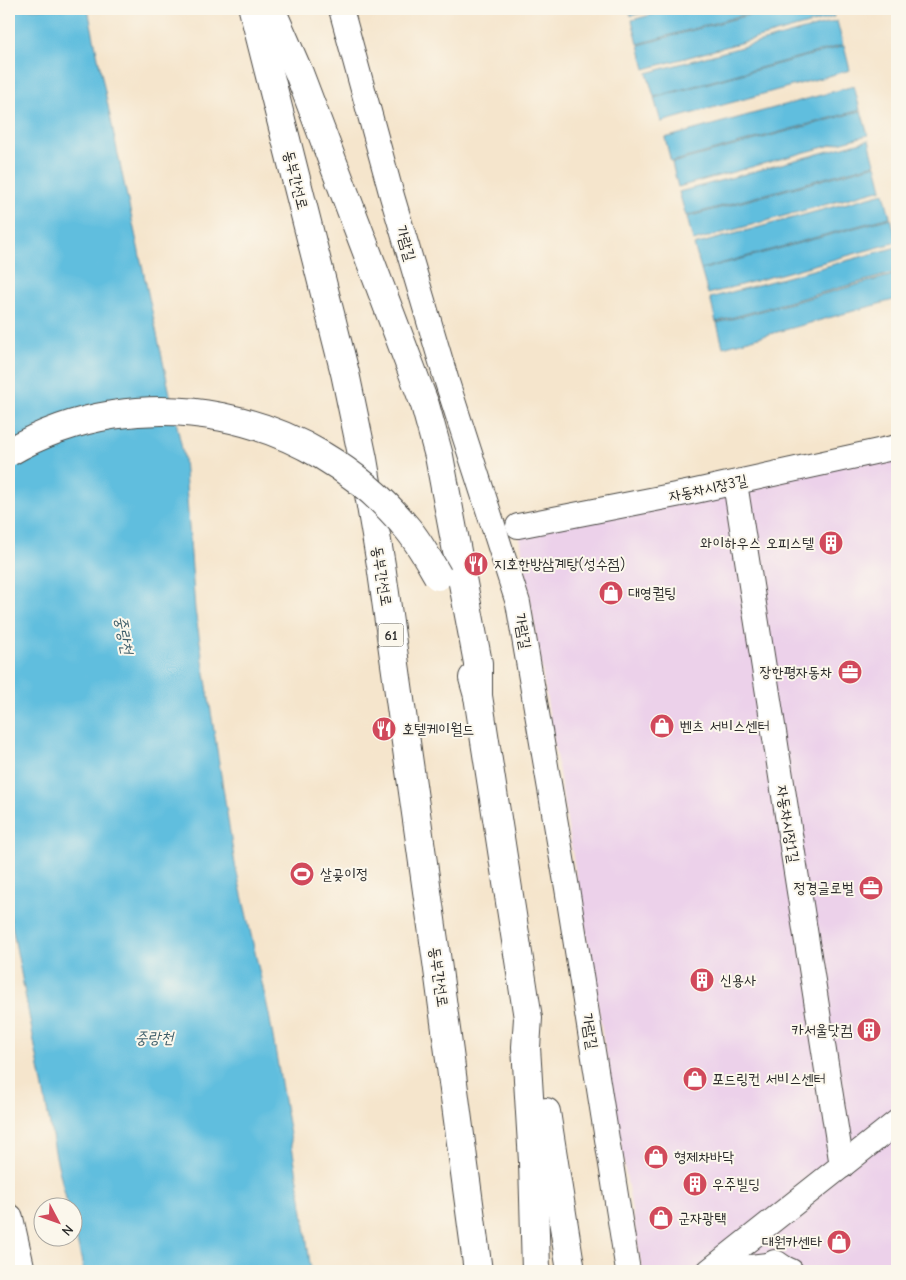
<svg xmlns="http://www.w3.org/2000/svg" width="906" height="1280" font-family="'Comic Neue','Poor Story',sans-serif">
<style>
.built{fill:#ecd1ea}
.water{fill:#60bede;stroke:#467484}
.lines{fill:none;stroke-linecap:round;stroke-linejoin:round}
.minor-casing{stroke:#494743;stroke-width:26}
.major-casing{stroke:#494743;stroke-width:30}
.highway-casing{stroke:#494743;stroke-width:30}
.minor{stroke:#fff;stroke-width:24}
.major{stroke:#fff;stroke-width:28}
.highway{stroke:#fff;stroke-width:28}
.highway-bridge-casing{stroke:#494743;stroke-width:30;stroke-linecap:butt}
.highway-bridge{stroke:#fff;stroke-width:28}
.labels{text-anchor:middle;dominant-baseline:central;stroke-width:4;stroke-linejoin:round;paint-order:stroke}
.shield{fill:#fbf7ec;stroke:#696865;stroke-width:1}
.shield-label{font-size:14px;font-weight:bold;fill:#2b2b2b}
.street-label{font-size:15px;fill:#2b2b2b;stroke:#fbf7ec}
.poi-label{font-size:15px;fill:#2b2b2b;stroke:#fbf7ec;text-anchor:start}
.water-label{font-size:16px;font-style:italic;fill:#3e5e6a;stroke:#fbf7ec}
</style>
<rect width="100%" height="100%" fill="#fbf7ec"/>
<filter id="ink" filterUnits="userSpaceOnUse"><feTurbulence type="fractalNoise" baseFrequency=".02" numOctaves="2"/><feDisplacementMap in="SourceGraphic" scale="10" xChannelSelector="R" yChannelSelector="G"/><feConvolveMatrix kernelMatrix="1 2 1 2 8 2 1 2 1" color-interpolation-filters="sRGB"/></filter>
<filter id="wash" filterUnits="userSpaceOnUse"><feTurbulence type="fractalNoise" baseFrequency=".0096" numOctaves="4" result="noise"/><feDisplacementMap in="SourceGraphic" scale="20" xChannelSelector="R" yChannelSelector="G"/><feGaussianBlur stdDeviation="1.12" result="paint"/><feColorMatrix in="noise" values="0 0 0 0 0 0 0 0 0 0 0 0 0 0 0 0 0 1.4 0 .05"/><feComposite in="paint" operator="in"/></filter>
<g filter="url(#wash)">
<rect width="100%" height="100%" fill="#f5e5cc"/>
<polygon class="built" points="897,447 897,1271 642,1271 518,526"/>
<g class="water">
<polygon points="9,9 88,9 121,169 184,458 195,610 235,864 269,1014 301,1198 311,1271 84,1271 73,1224 72,1208 68,1207 56,1157 9,910"/>
<polygon points="629,9 656,9 631,16"/>
<polygon points="673,9 765,9 638,44 632,20"/>
<polygon points="770,9 832,9 834,17 645,69 639,45"/>
<polygon points="837,21 843,45 654,97 647,73"/>
<polygon points="844,46 850,70 661,122 654,98"/>
<polygon points="854,86 860,110 671,162 665,138"/>
<polygon points="861,111 868,135 678,187 672,163"/>
<polygon points="869,140 875,164 686,216 679,192"/>
<polygon points="876,165 882,189 693,241 687,217"/>
<polygon points="884,193 890,217 701,269 694,245"/>
<polygon points="891,218 897,242 708,294 701,270"/>
<polygon points="897,247 897,272 716,322 710,298"/>
<polygon points="897,274 897,299 723,347 717,323"/>
</g>
</g>
<g filter="url(#ink)">
<g class="lines">
<defs>
<g id="minor">
<polyline points="341,9 392,196 447,382 518,603 567,888 628,1271"/>
<polyline points="735,483 842,1166"/>
<polyline points="518,526 691,492 897,447"/>
<polyline points="709,1271 897,1122"/>
<polyline points="717,1271 775,1264 791,1271"/>
</g>
<polyline id="major" points="775,1264 785,1271"/>
<g id="highway">
<polyline points="253,9 345,373 363,459 381,565 437,962 478,1271"/>
<polyline points="271,9 299,73 425,405 439,456 478,663 478,696"/>
<polyline points="473,678 478,696 528,1018 526,1047 533,1162 536,1271"/>
<polyline points="546,1112 571,1271"/>
<polyline points="9,1218 21,1271"/>
</g>
</defs>
<use href="#minor" class="minor-casing"/>
<use href="#major" class="major-casing"/>
<use href="#highway" class="highway-casing"/>
<use href="#minor" class="minor"/>
<use href="#major" class="major"/>
<use href="#highway" class="highway"/>
<defs>
<path id="highway-bridge" d="M9,452C142,375 309,410 407,528C419,542 428,559 438,576"/>
</defs>
<use href="#highway-bridge" class="highway-bridge-casing"/>
<use href="#highway-bridge" class="highway-bridge"/>
</g>
</g>
<defs>
<symbol id="building-disc" viewBox="-11 -11 22 22"><circle r="9.5" fill="#d1495b" stroke="#fbf7ec"/><path d="M-4-6H4V6H1V3H-1V6H-4ZM-2.5-4.3h1.7v1.8h-1.7ZM.8-4.3h1.7v1.8H.8ZM-2.5-1h1.7V.8h-1.7ZM.8-1h1.7V.8H.8Z" fill="#fff"/></symbol>
<symbol id="restaurant-disc" viewBox="-11 -11 22 22"><circle r="9.5" fill="#d1495b" stroke="#fbf7ec"/><path d="M-5-6h1v4h1v-4h1v4h1v-4h1v5L-1.5 .5V6h-2V.5L-5-1ZM5-6V6H3V1.5H1.5Q1.5-4 5-6Z" fill="#fff"/></symbol>
<symbol id="shop-disc" viewBox="-11 -11 22 22"><circle r="9.5" fill="#d1495b" stroke="#fbf7ec"/><path d="M-5-2.5h2.3a2.7 3.5 0 0 1 5.4 0H5L5.5 6h-11ZM-1.5-2.5h3a1.5 2.3 0 0 0-3 0Z" fill="#fff"/></symbol>
<symbol id="office-disc" viewBox="-11 -11 22 22"><circle r="9.5" fill="#d1495b" stroke="#fbf7ec"/><path d="M-6-3h4V-5.5h4V-3h4V5H-6ZM-1-4.5V-3h2v-1.5ZM-6 0V1H6V0Z" fill="#fff"/></symbol>
<symbol id="stadium-disc" viewBox="-11 -11 22 22"><circle r="9.5" fill="#d1495b" stroke="#fbf7ec"/><path d="M0-5a6.5 5 0 1 0 0 10a6.5 5 0 1 0 0-10ZM-3.5-1.8h7v3.6h-7Z" fill="#fff"/></symbol>
</defs>
<g fill-rule="evenodd">
<use href="#building-disc" x="817" y="529" width="28" height="28"/>
<use href="#restaurant-disc" x="462" y="550" width="28" height="28"/>
<use href="#shop-disc" x="597" y="579" width="28" height="28"/>
<use href="#office-disc" x="836" y="658" width="28" height="28"/>
<use href="#shop-disc" x="648" y="712" width="28" height="28"/>
<use href="#restaurant-disc" x="370" y="715" width="28" height="28"/>
<use href="#stadium-disc" x="288" y="860" width="28" height="28"/>
<use href="#office-disc" x="857" y="874" width="28" height="28"/>
<use href="#building-disc" x="688" y="966" width="28" height="28"/>
<use href="#building-disc" x="855" y="1016" width="28" height="28"/>
<use href="#shop-disc" x="681" y="1065" width="28" height="28"/>
<use href="#shop-disc" x="642" y="1143" width="28" height="28"/>
<use href="#building-disc" x="681" y="1170" width="28" height="28"/>
<use href="#shop-disc" x="647" y="1204" width="28" height="28"/>
<use href="#shop-disc" x="825" y="1228" width="28" height="28"/>
</g>
<g class="labels">
<rect class="shield" x="378.5" y="623.5" width="25" height="23" rx="4"/>
<g class="shield-label">
<text x="391" y="635">61</text>
</g>
<g class="street-label">
<text transform="translate(296 180) rotate(76)">동부간선로</text>
<text transform="translate(406 243) rotate(74)">가람길</text>
<text transform="translate(708 488) rotate(-12)">자동차시장3길</text>
<text transform="translate(382 576) rotate(81)">동부간선로</text>
<text transform="translate(523 631) rotate(80)">가람길</text>
<text transform="translate(788 824) rotate(81)">자동차시장1길</text>
<text transform="translate(439 977) rotate(82)">동부간선로</text>
<text transform="translate(590 1031) rotate(81)">가람길</text>
</g>
<g class="poi-label">
<text x="814" y="543" text-anchor="end">와이하우스 오피스텔</text>
<text x="494" y="564">지호한방삼계탕(성수점)</text>
<text x="628" y="593">대영퀄팅</text>
<text x="832" y="672" text-anchor="end">장한평자동차</text>
<text x="680" y="726">벤츠 서비스센터</text>
<text x="402" y="729">호텔케이월드</text>
<text x="320" y="874">살곶이정</text>
<text x="854" y="888" text-anchor="end">정경글로벌</text>
<text x="720" y="980">신용사</text>
<text x="852" y="1030" text-anchor="end">카서울닷컴</text>
<text x="712" y="1079">포드링컨 서비스센터</text>
<text x="674" y="1157">형제차바닥</text>
<text x="712" y="1184">우주빌딩</text>
<text x="678" y="1218">군자광택</text>
<text x="822" y="1242" text-anchor="end">대원카센타</text>
</g>
<g class="water-label">
<text transform="translate(124 635) rotate(79)">중랑천</text>
<text x="154" y="1038">중랑천</text>
</g>
</g>
<rect width="906" height="1280" fill="none" stroke="#fbf7ec" stroke-width="30"/>
<g transform="translate(58 1222) rotate(131)"><circle r="24" fill="#fbf7ec" stroke="#a8a59f"/>
<path d="M0-4L9 19L0 12L-9 19Z" fill="#d1495b"/>
<text y="-8" font-size="14" font-weight="bold" text-anchor="middle" fill="#2b2b2b">N</text>
</g>
</svg>
